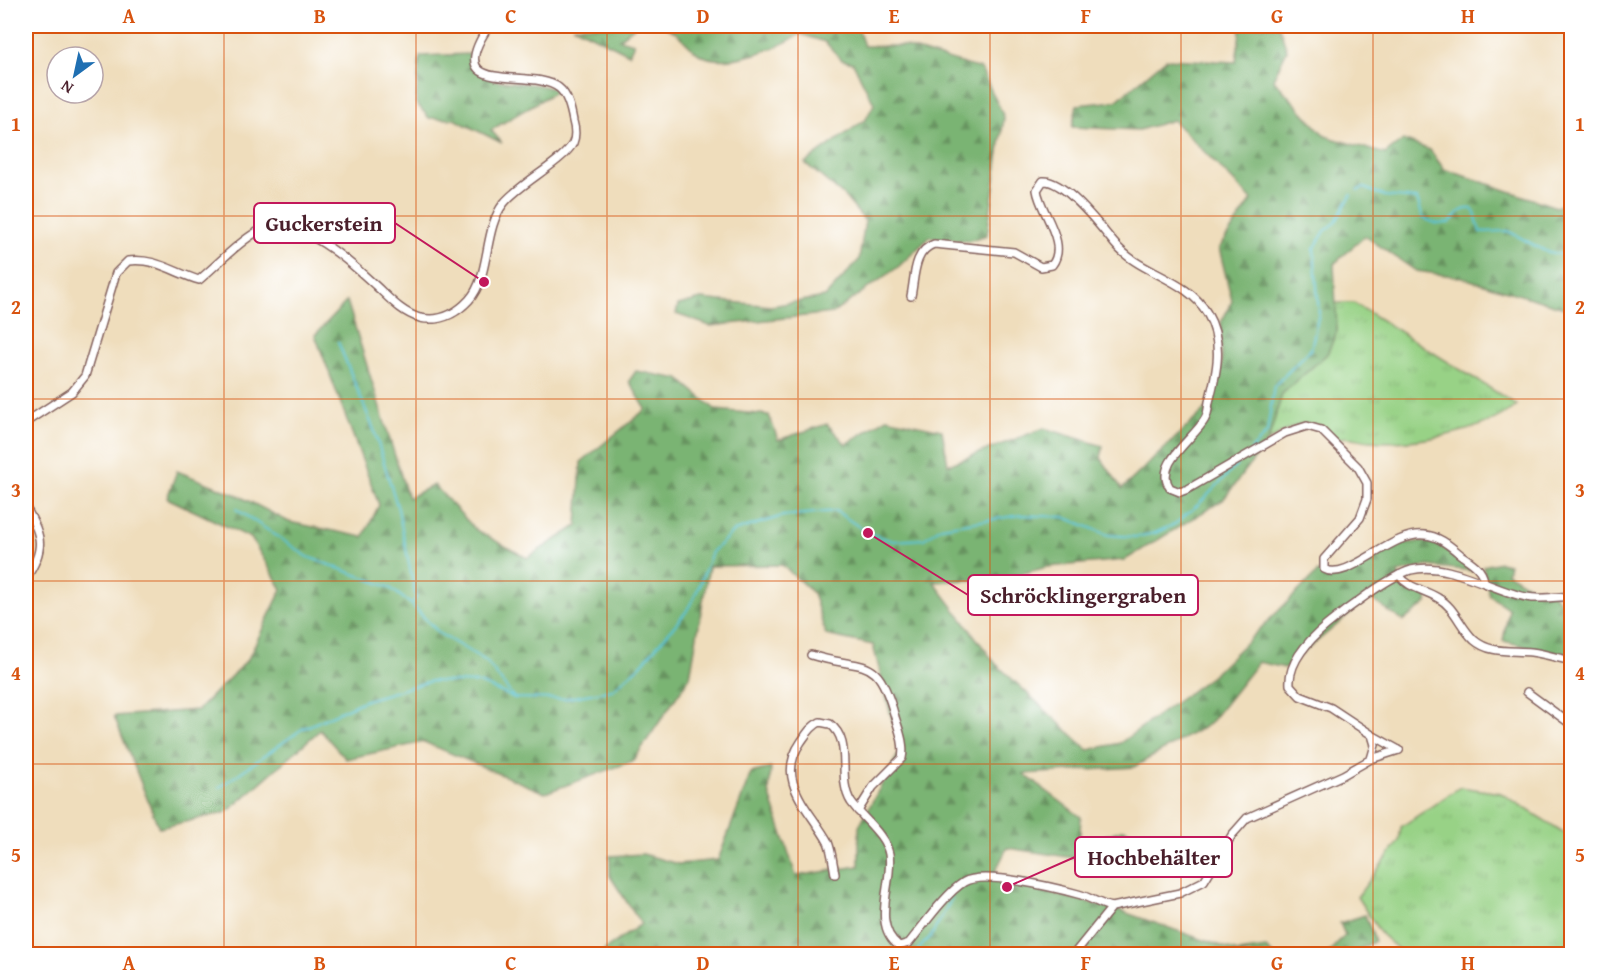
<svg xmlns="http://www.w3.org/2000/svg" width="1597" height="980" font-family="'Gentium Book Plus',serif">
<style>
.grass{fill:url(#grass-tufts);stroke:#717858;stroke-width:1.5}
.forest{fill:url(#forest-firs);stroke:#626a4f;stroke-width:1.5}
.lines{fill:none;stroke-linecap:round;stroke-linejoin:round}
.stream{stroke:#5ac3d5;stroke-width:2}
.minor-casing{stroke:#84625e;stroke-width:10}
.minor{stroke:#fff;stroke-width:7}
.grid{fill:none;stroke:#d8530f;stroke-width:1.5;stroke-opacity:0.55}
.leader{fill:none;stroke:#c2185b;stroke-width:2}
.callout-dot{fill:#c2185b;stroke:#fff;stroke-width:2}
.callout{fill:#fff;stroke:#c2185b;stroke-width:2}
.callout-label{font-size:22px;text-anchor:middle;font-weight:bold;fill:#4a1f2b}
.neatline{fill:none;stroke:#d8530f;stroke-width:2}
.grid-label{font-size:20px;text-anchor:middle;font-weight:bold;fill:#d8530f}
</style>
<defs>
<pattern id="grass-tufts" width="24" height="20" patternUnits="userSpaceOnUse" patternTransform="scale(1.5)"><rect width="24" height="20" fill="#98d286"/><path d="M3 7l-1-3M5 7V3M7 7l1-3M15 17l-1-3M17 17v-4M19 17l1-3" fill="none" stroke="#84b474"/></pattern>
<pattern id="forest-firs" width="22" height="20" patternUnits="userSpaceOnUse" patternTransform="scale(1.5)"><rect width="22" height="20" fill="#7ab473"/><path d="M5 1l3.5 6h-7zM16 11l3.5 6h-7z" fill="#66925f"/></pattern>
</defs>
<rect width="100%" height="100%" fill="#fff"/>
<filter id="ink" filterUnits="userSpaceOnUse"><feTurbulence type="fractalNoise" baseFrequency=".0167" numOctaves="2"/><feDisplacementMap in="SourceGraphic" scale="12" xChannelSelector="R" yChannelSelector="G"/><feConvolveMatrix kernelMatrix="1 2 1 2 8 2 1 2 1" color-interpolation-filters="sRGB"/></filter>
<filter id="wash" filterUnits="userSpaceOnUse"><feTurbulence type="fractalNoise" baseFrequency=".008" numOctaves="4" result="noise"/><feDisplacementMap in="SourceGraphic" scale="24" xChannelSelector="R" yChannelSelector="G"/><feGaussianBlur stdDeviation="1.35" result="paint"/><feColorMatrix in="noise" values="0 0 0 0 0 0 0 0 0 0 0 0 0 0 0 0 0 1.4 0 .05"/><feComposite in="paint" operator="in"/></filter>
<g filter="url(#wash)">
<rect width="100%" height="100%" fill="#efddbc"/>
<g class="grass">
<path d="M1334,303H1354L1517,405C1483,433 1414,445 1370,441C1357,440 1347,434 1335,440C1309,412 1297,425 1268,441L1282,394L1327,353L1337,331Z"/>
<polygon points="1460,787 1501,793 1571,837 1571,954 1403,954 1381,934 1357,897 1399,841 1401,827"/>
</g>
<g class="forest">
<polygon points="573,26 635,26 619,39 634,43 629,54"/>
<path d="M662,26H857L864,46H903L981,69L1004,117L987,235L968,241L930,237L898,267L833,313L710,326L676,314L678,305L701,299L771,306L825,297L859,260L865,221L844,196L805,163L866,119L874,104L853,63L842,60L825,42L800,34C778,49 724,69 699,54C685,45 679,30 662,26Z"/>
<path d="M1241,26H1279L1287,50L1273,79L1325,136L1385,154L1403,140L1430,150L1444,169L1556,207L1571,201V310L1460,277L1416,271L1365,236L1334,264L1337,331L1327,354L1282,394L1268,441L1223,500L1125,560L1047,567L1005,578L934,582L995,663L1088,750L1120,743L1213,675L1318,572L1338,577C1370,558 1411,526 1449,551C1458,557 1466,564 1474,571L1428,566L1397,573L1406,587L1428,595L1427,603L1403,621L1369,598L1285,668L1258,662L1209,724L1134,767L1024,774L1081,817L1079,845L1124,829L1133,833L1082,859L1007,848L995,872L1003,890L1011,893L1013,884L1115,909L1238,952L1266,948L1273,954H599L641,924L610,876V856L643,854L678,864L718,860L751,773L771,768L769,792L796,876L859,866V826L900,751L873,645L826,635L813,593L782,565L709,566L690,677L633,761L545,793L424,742L346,759L320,730L227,812L159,828L114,716L198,710L248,659L282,589L251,538L167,498L177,471L237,495L289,522L363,537L379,505L315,335L347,301L408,498L434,485L476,530L527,558L577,526L581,462L646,409L629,381L636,371L679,379L716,410L769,415L778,440L827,424L846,444L887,418L942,430L948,465L1044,428L1103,446L1101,458L1122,489L1213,402L1222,365L1221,323L1232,301L1219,248L1252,200L1173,120L1139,130L1072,127L1077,105L1116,101L1166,59L1236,62Z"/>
<polygon points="469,54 476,71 493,80 539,85 558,90 491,130 502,143 454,119 429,118 416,103 420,56"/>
<polygon points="1561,547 1571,547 1571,588 1561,586"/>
<polygon points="1500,562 1509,564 1507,573 1539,592 1551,592 1570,611 1571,657 1503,641 1509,609 1489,595 1483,566"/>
<polygon points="1365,915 1375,941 1352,954 1327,954 1345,935 1340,923"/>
</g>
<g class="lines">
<g class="stream">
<path d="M1358,190L1364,188L1385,196L1417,199L1423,218L1438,224L1449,223C1457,216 1460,207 1472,209L1475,213L1480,232L1508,231L1545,251L1572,257"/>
<polyline points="338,342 374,430 398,509 416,598 412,604"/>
<polyline points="1251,450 1267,433 1274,386 1311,349 1319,313 1314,249 1325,231 1335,223 1351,195"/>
<polyline points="236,509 308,557 389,587 412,605 440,634 486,661 514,698"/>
<polyline points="220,787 302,729 366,700 431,681 479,683 515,698 563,699 612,690 640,666 686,612 696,594 712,552 734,531 783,516 836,511 868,533 893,541 924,539 941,527 1021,515 1064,517 1108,535 1136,537 1155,533 1175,524 1199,504 1237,465"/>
<polyline points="914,954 931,936 952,898"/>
</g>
</g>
</g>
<g filter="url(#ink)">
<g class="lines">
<defs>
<g id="minor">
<path d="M911,296C915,278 913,251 934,244L1014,252L1041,267L1052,265C1069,243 1040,212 1037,190L1043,181C1064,179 1101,227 1114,243C1139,274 1187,278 1207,313C1224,342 1217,372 1209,402C1208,408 1208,414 1205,419C1195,438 1153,464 1170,488L1180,492L1188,489L1285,433L1307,426L1321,430L1358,467L1367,483V499L1360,518L1324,559V569C1348,583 1392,530 1425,535C1439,536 1450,546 1461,555C1471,562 1482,568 1484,581"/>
<path d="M26,422L72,392L85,376L116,273L128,261C154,257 175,273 199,280C217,265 235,245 255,233C294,209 349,261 376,286C389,298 402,313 420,318C439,322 456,314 469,300C491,276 483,229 504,203C520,183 563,162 573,143C576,136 575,128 573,121C571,110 568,95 559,88C532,66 439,99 489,26"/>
<path d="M26,508C43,536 45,550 26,578"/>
<path d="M1399,575C1409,589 1424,589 1438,598C1455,607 1460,627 1474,640C1490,654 1511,650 1531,652C1545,654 1558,658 1572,661"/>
<path d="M811,655C865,672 877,651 895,717C899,730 905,745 902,758L873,787L858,811"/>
<polyline points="1527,692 1572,725"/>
<polyline points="1372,735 1399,750"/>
<path d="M1371,759L1375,745L1372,735L1331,708L1300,696L1290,685C1288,662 1310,639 1327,625C1345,610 1390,576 1411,570C1448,561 1491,590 1526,597C1541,600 1556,597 1572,596"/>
<path d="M835,874C833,864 832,852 828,842C810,809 774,781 801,742C806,735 811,726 820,722L830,724C854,742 836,778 851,802C862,818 885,834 889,854C894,882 870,924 899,946L909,943C923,926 946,893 964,882C983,870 1056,888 1078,894C1090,897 1100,905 1112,907"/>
<polyline points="1074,954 1112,907 1180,893 1204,881 1232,835 1247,818 1343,775 1371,759 1399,750"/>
</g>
</defs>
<use href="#minor" class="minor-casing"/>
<use href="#minor" class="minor"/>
</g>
</g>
<path class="grid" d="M224,26V954M416,26V954M607,26V954M798,26V954M990,26V954M1181,26V954M1373,26V954M26,216H1572M26,399H1572M26,581H1572M26,764H1572"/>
<path class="leader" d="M484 282L395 223M868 533L968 595M1007 887L1075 857"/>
<g class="callout-dot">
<circle cx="484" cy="282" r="6"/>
<circle cx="868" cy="533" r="6"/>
<circle cx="1007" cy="887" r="6"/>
</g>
<g class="callout">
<rect x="254" y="203" width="141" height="40" rx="6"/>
<rect x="968" y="575" width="230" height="40" rx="6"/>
<rect x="1075" y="837" width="157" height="40" rx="6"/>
</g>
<g class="callout-label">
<text x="324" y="231">Guckerstein</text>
<text x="1083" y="603">Schröcklingergraben</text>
<text x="1154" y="865">Hochbehälter</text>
</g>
<rect width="1597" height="980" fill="none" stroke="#fff" stroke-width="66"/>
<g transform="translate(75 75) rotate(213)"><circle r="28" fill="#ffffff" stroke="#b7a5aa" stroke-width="1.5"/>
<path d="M0-4.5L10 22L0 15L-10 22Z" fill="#1f6fb2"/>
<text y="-9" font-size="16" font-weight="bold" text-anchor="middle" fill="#4a1f2b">N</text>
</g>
<rect x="33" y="33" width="1531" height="914" class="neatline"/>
<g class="grid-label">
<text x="129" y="23">A</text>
<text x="320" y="23">B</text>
<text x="511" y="23">C</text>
<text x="703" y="23">D</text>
<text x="894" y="23">E</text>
<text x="1086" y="23">F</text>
<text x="1277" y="23">G</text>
<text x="1468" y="23">H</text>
<text x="16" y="131">1</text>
<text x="1580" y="131">1</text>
<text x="16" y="314">2</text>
<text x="1580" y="314">2</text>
<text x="16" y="497">3</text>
<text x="1580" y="497">3</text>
<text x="16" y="680">4</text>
<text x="1580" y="680">4</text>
<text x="16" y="862">5</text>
<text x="1580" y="862">5</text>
<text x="129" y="970">A</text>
<text x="320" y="970">B</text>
<text x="511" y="970">C</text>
<text x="703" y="970">D</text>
<text x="894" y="970">E</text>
<text x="1086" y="970">F</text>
<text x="1277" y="970">G</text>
<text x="1468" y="970">H</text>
</g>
</svg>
